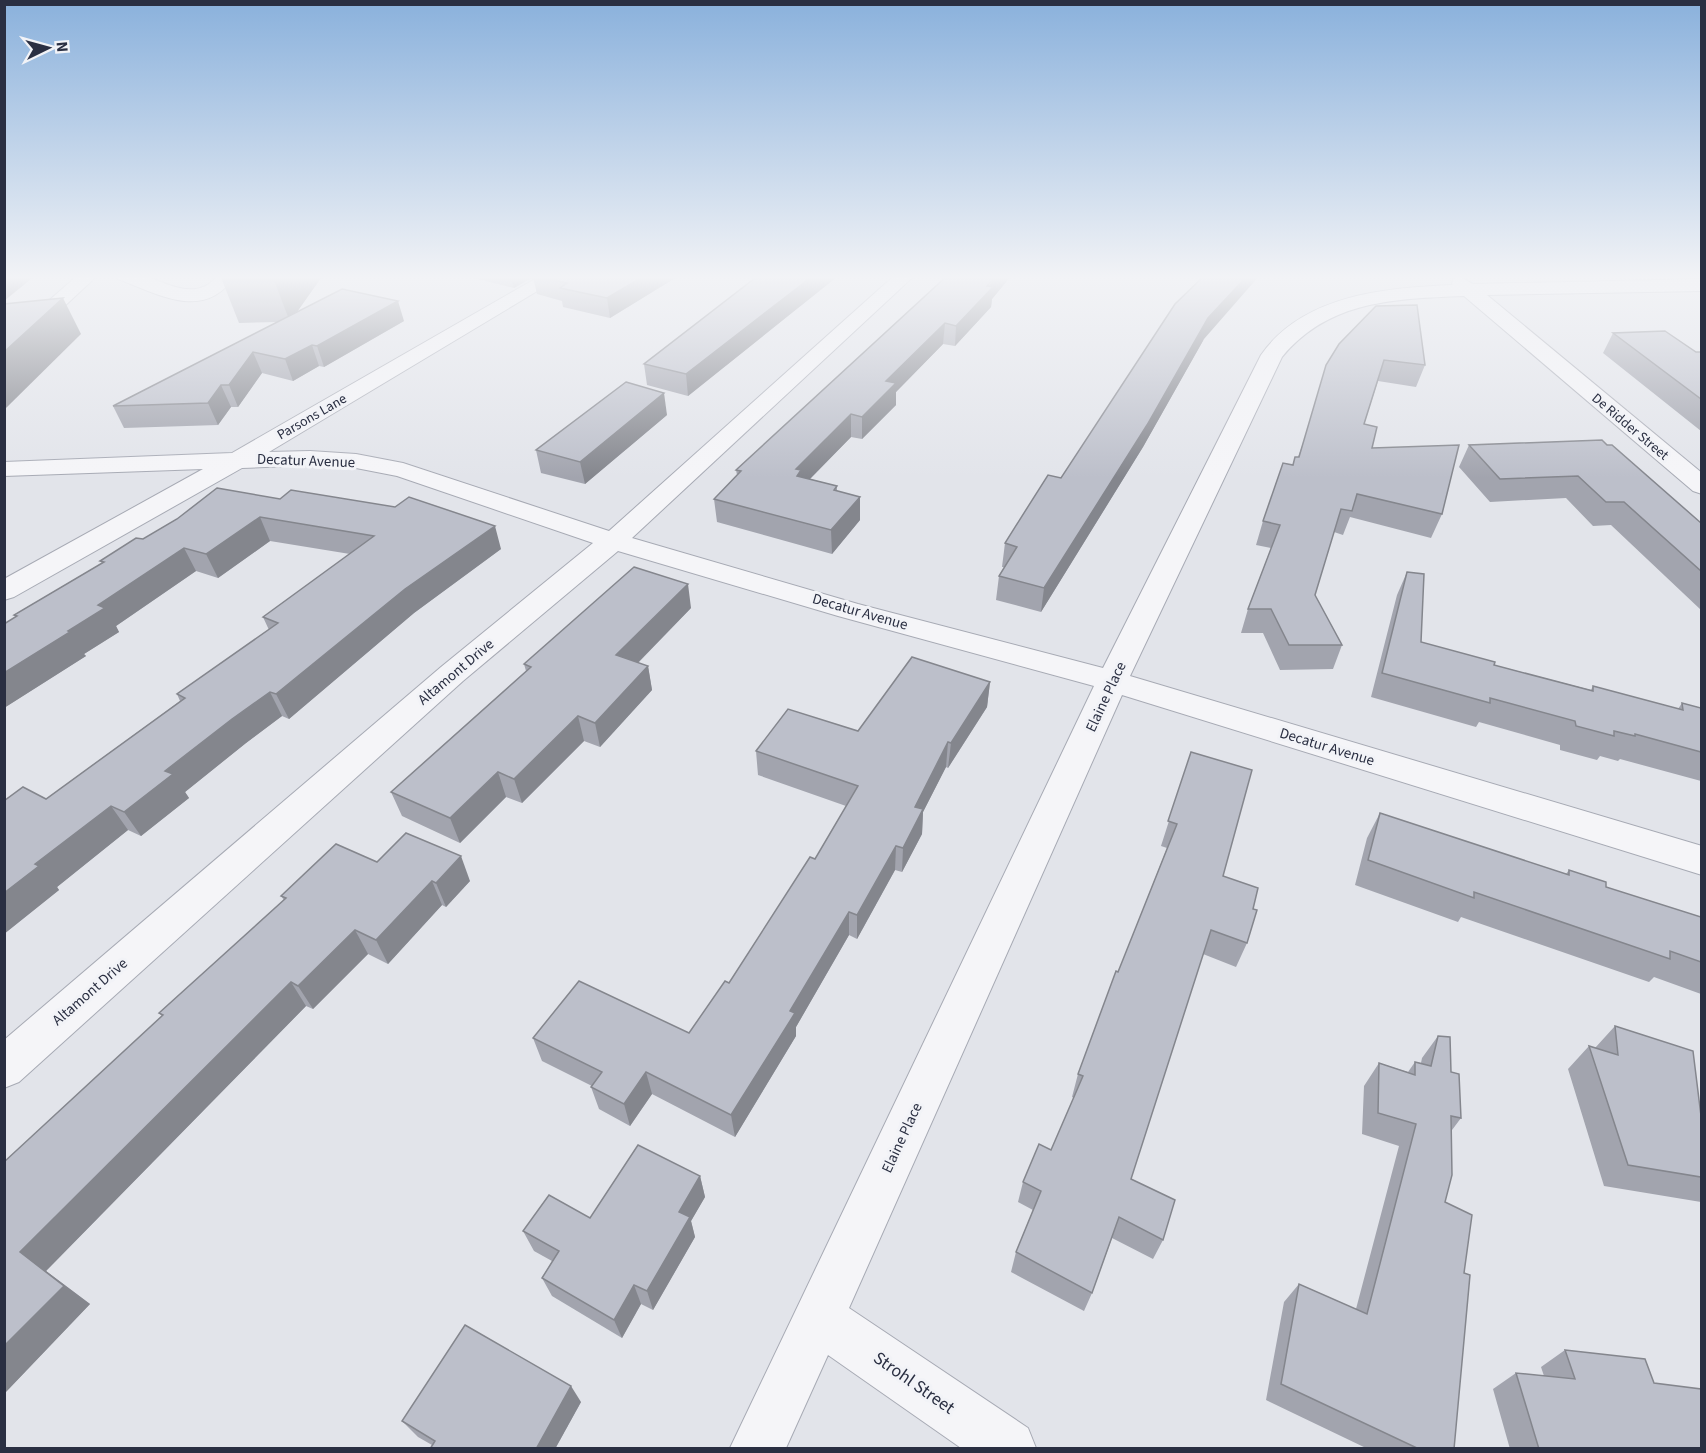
<svg xmlns="http://www.w3.org/2000/svg" width="1706" height="1453" font-family="'Source Sans 3',sans-serif">
<style>
.lines{fill:none;stroke-linecap:round;stroke-linejoin:round}
.minor-casing{stroke:#a7aab4;stroke-width:2}
.minor{fill:#f5f5f8;fill-rule:evenodd}
.wall{fill:#a2a4ae}
.shaded-wall{fill:#84868d}
.building{fill:#bcbfca;stroke:#84868d;stroke-width:1.5}
.labels{text-anchor:middle;dominant-baseline:central;stroke-width:6;stroke-linejoin:round;paint-order:stroke}
.far-street-label{font-size:14px;fill:#2a2f42;stroke:#f2f3f7}
.street-label{font-size:15px;fill:#2a2f42;stroke:#f2f3f7}
.near-street-label{font-size:18px;fill:#2a2f42;stroke:#f2f3f7}
</style>
<rect width="100%" height="100%" fill="#e2e4ea"/>
<g class="lines">
<defs>
<g id="minor">
<polygon points="78,275 98,275 42,327 28,327 25,323 28,319"/>
<path d="M116,275C124,274 136,273 144,276C170,284 197,302 218,275H236C204,322 161,295 118,279Z"/>
<path d="M542,275H564L269,452L310,451L356,454L403,463L609,531L895,275H915L632,538L858,604L1103,668L1261,355C1303,295 1384,288 1452,285L1453,279L1460,277L1473,284L1702,279V291L1487,295L1702,473V494L1693,491L1464,296C1395,299 1329,300 1282,357L1130,676L1702,846V875L1122,695L849,1308L1028,1428L1036,1448H961L828,1355L786,1448H730L1094,686L838,616L618,551L463,681L19,1082L4,1088V1040L441,667L593,543L397,476L356,468L310,465L242,468L14,597L4,600V579L203,469L4,476V462L232,453Z"/>
</g>
</defs>
<use href="#minor" class="minor-casing"/>
<use href="#minor" class="minor"/>
</g>
<g class="wall">
<polygon points="220,275 323,275 296,313 404,321 324,367 319,366 293,381 262,373 238,407 231,407 218,425 124,428 113,406 278,322 239,323"/>
<polygon points="461,275 680,275 610,318 563,307 562,301 537,294 533,277 514,288"/>
<polygon points="838,276 688,396 647,385 644,364"/>
<polygon points="1011,276 992,299 991,307 955,346 943,344 896,392 896,405 862,439 851,437 810,479 837,486 837,491 860,520 832,554 717,522 714,499 737,475 736,470"/>
<polygon points="1613,333 1696,352 1701,352 1701,431 1603,353"/>
<polygon points="1204,339 1143,447 1041,612 996,600 999,576 1004,567 1002,567 1005,543"/>
<polygon points="1339,344 1425,365 1416,387 1378,381 1364,424 1372,448 1442,514 1431,538 1350,517 1343,535 1334,532 1315,595 1342,645 1333,669 1280,670 1263,633 1241,633 1248,609 1271,548 1256,545 1263,521 1292,465 1298,457"/>
<polygon points="667,415 585,484 541,473 536,450"/>
<polygon points="1602,440 1701,523 1701,610 1611,525 1593,526 1566,498 1490,502 1459,467 1469,445"/>
<polygon points="217,488 501,549 414,613 289,719 282,716 246,743 185,792 189,798 141,836 128,830 57,887 59,890 4,934 46,799 180,701 177,694 269,630 263,617 350,554 270,541 218,578 196,571 116,626 119,632 84,654 86,656 4,708 4,624 16,617 14,615 102,563 100,561 143,539 177,519"/>
<polygon points="1407,572 1421,642 1494,665 1591,690 1593,686 1678,709 1682,703 1701,708 1701,781 1620,759 1618,761 1600,756 1597,760 1560,750 1560,745 1479,722 1476,727 1371,697 1397,595"/>
<polygon points="691,608 638,663 648,666 652,690 600,747 584,741 522,803 506,797 460,843 402,816 391,792 526,671 524,664"/>
<polygon points="990,682 987,707 948,768 946,767 923,812 922,834 902,872 895,870 857,939 849,935 796,1027 796,1036 735,1137 652,1094 630,1126 599,1109 591,1087 592,1086 542,1061 533,1038 689,1033 729,983 815,859 846,806 758,775 756,751 858,731"/>
<polygon points="1191,752 1223,876 1253,909 1247,943 1236,967 1203,954 1131,1179 1163,1240 1153,1259 1112,1238 1092,1293 1084,1311 1011,1272 1016,1252 1033,1210 1018,1202 1023,1182 1051,1150 1074,1098 1072,1097 1078,1074 1167,848 1161,846"/>
<polygon points="1380,813 1566,874 1569,870 1606,887 1701,917 1701,994 1654,977 1649,982 1461,917 1458,922 1355,885 1367,838"/>
<polygon points="377,862 470,881 446,907 442,905 388,964 368,954 313,1009 306,1006 46,1271 90,1304 4,1394 4,1162 162,1016 159,1013 284,900 281,896"/>
<polygon points="1615,1026 1701,1116 1701,1202 1604,1186 1568,1069 1589,1046 1595,1048"/>
<polygon points="1438,1036 1451,1072 1461,1118 1452,1130 1445,1202 1464,1273 1454,1449 1368,1449 1266,1400 1284,1302 1299,1284 1356,1309 1399,1146 1362,1134 1364,1086 1379,1063 1408,1072 1415,1062 1421,1063 1422,1058"/>
<polygon points="700,1176 705,1197 691,1221 695,1237 653,1310 641,1304 622,1338 552,1296 542,1278 552,1261 534,1251 523,1231 590,1218"/>
<polygon points="1565,1350 1654,1383 1701,1449 1510,1449 1493,1389 1516,1373 1544,1376 1541,1367"/>
<polygon points="581,1402 555,1449 430,1449 432,1445 418,1437 402,1421"/>
</g>
<g class="shaded-wall">
<polygon points="4,275 36,275 4,301"/>
<polygon points="272,275 323,275 290,322"/>
<polygon points="511,275 533,275 533,277 514,288"/>
<polygon points="646,275 680,275 610,318 607,298"/>
<polygon points="814,275 838,275 838,276 688,396 686,374"/>
<polygon points="998,275 1011,275 1011,276 992,299 991,307 955,346 956,326"/>
<polygon points="1248,275 1260,275 1204,339 1143,447 1041,612 1044,588 1208,318"/>
<polygon points="63,298 81,334 4,410 4,352"/>
<polygon points="398,301 404,321 324,367 317,346"/>
<polygon points="945,323 943,344 896,392 896,405 862,439 862,417 886,381"/>
<polygon points="312,345 319,366 293,381 285,359"/>
<polygon points="253,352 262,373 238,407 229,385"/>
<polygon points="221,385 231,407 218,425 208,403"/>
<polygon points="664,393 667,415 585,484 580,462"/>
<polygon points="851,414 851,437 802,487 797,498 796,469"/>
<polygon points="860,497 860,520 832,554 831,530"/>
<polygon points="260,517 270,541 218,578 206,554"/>
<polygon points="495,526 501,549 414,613 289,719 276,694 405,589"/>
<polygon points="184,548 196,571 116,626 119,632 84,654 86,656 4,708 4,673 68,631 98,605"/>
<polygon points="688,584 691,608 621,680 616,655"/>
<polygon points="648,666 652,690 600,747 595,723"/>
<polygon points="990,682 987,707 948,768 951,743"/>
<polygon points="270,692 282,716 246,743 185,792 189,798 141,836 124,812 165,771 232,719"/>
<polygon points="578,716 584,741 522,803 514,779"/>
<polygon points="948,742 946,767 923,812 922,834 902,872 903,848 915,807"/>
<polygon points="498,772 506,797 460,843 450,818"/>
<polygon points="111,806 128,830 57,887 59,890 4,934 4,893 35,864"/>
<polygon points="896,846 895,870 857,939 857,915"/>
<polygon points="461,856 470,881 446,907 436,883"/>
<polygon points="432,881 442,905 388,964 376,940"/>
<polygon points="849,912 849,935 796,1027 796,1036 735,1137 731,1115 790,1011"/>
<polygon points="355,930 368,954 313,1009 298,986"/>
<polygon points="291,982 306,1006 46,1271 90,1304 4,1394 4,1346 20,1252"/>
<polygon points="646,1072 652,1094 630,1126 624,1104"/>
<polygon points="700,1176 705,1197 691,1221 695,1237 653,1310 647,1291 679,1212"/>
<polygon points="634,1285 641,1304 622,1338 614,1320"/>
<polygon points="571,1386 581,1402 555,1449 536,1449"/>
</g>
<g class="building">
<polygon points="533,275 646,275 607,298 560,288 567,283"/>
<polygon points="759,275 814,275 686,374 644,364"/>
<polygon points="948,275 998,275 987,286 993,287 956,326 945,323 886,381 896,383 862,417 851,414 796,469 801,470 797,476 837,486 834,490 860,497 831,530 714,499 741,471 736,470"/>
<polygon points="1205,275 1248,275 1208,318 1147,425 1044,588 999,576 1017,547 1005,543 1048,475 1061,478 1175,304"/>
<polygon points="342,289 398,301 317,346 312,345 285,359 253,352 229,385 221,385 208,403 113,406"/>
<polygon points="63,298 4,352 4,304"/>
<polygon points="1417,305 1425,365 1384,360 1364,424 1377,427 1372,448 1459,445 1442,514 1357,494 1352,511 1341,509 1315,595 1342,645 1289,645 1271,609 1248,609 1280,525 1263,521 1283,463 1293,465 1295,457 1299,457 1326,365 1339,344 1376,306"/>
<polygon points="1665,331 1696,352 1701,352 1701,399 1613,333"/>
<polygon points="626,382 664,393 580,462 536,450"/>
<polygon points="1602,440 1607,445 1612,445 1701,523 1701,571 1624,502 1606,502 1578,476 1500,479 1469,445"/>
<polygon points="217,488 280,499 291,490 395,507 409,497 495,526 405,589 276,694 270,692 232,719 165,771 173,774 124,812 111,806 35,864 39,866 4,893 4,801 23,787 46,799 185,698 177,694 278,623 263,617 374,536 260,517 206,554 184,548 98,605 105,608 68,631 70,632 4,673 4,624 17,616 14,615 104,562 100,561 136,538 143,539 177,519"/>
<polygon points="634,567 688,584 616,655 648,666 595,723 578,716 514,779 498,772 450,818 391,792 531,667 524,664"/>
<polygon points="1407,572 1424,574 1421,642 1495,662 1494,665 1593,691 1593,686 1683,710 1682,703 1701,708 1701,752 1635,734 1635,736 1614,731 1614,736 1576,726 1575,721 1490,698 1490,703 1382,673"/>
<polygon points="912,657 990,682 951,743 948,742 915,807 923,809 903,848 896,846 857,915 849,912 790,1011 795,1013 731,1115 646,1072 624,1104 591,1087 602,1072 533,1038 579,981 689,1033 725,981 729,983 810,857 815,859 858,786 756,751 788,709 858,731"/>
<polygon points="1191,752 1252,770 1223,876 1258,888 1253,909 1257,910 1247,943 1211,930 1131,1179 1175,1200 1163,1240 1119,1217 1092,1293 1016,1252 1041,1191 1023,1182 1039,1144 1051,1150 1083,1076 1078,1074 1116,971 1118,972 1177,824 1168,821"/>
<polygon points="1380,813 1569,875 1569,870 1606,882 1606,887 1701,917 1701,962 1670,951 1670,959 1474,892 1474,898 1368,860"/>
<polygon points="406,833 461,856 436,883 432,881 376,940 355,930 298,986 291,982 20,1252 64,1286 4,1346 4,1162 163,1015 159,1013 286,898 281,896 336,844 377,862"/>
<polygon points="1615,1026 1693,1051 1701,1116 1701,1177 1628,1165 1589,1046 1618,1055"/>
<polygon points="1438,1036 1450,1037 1451,1072 1459,1074 1461,1118 1451,1116 1452,1175 1445,1202 1472,1215 1464,1273 1470,1275 1454,1449 1419,1449 1281,1384 1299,1284 1367,1314 1416,1124 1378,1113 1379,1063 1415,1075 1415,1062 1431,1066"/>
<polygon points="638,1145 700,1176 679,1212 690,1217 647,1291 634,1285 614,1320 542,1278 559,1251 523,1231 549,1195 590,1218"/>
<polygon points="465,1325 571,1386 536,1449 430,1449 435,1441 402,1421"/>
<polygon points="1565,1350 1645,1359 1654,1383 1701,1389 1701,1449 1539,1449 1516,1373 1575,1379"/>
</g>
<linearGradient id="sky" x2="0" y2="1"><stop stop-color="#8ab1dc"/><stop offset="0.58" stop-color="#f2f3f6"/><stop offset="1" stop-color="#f2f3f6" stop-opacity="0"/></linearGradient>
<rect width="1706" height="478" fill="url(#sky)"/>
<g class="labels">
<g class="far-street-label">
<text transform="translate(312 417) rotate(-30)">Parsons Lane</text>
<text transform="translate(1630 427) rotate(40)">De Ridder Street</text>
</g>
<g class="street-label">
<text transform="translate(306 461) rotate(2)">Decatur Avenue</text>
<text transform="translate(860 612) rotate(16)">Decatur Avenue</text>
<text transform="translate(456 672) rotate(-40)">Altamont Drive</text>
<text transform="translate(1106 697) rotate(-65)">Elaine Place</text>
<text transform="translate(1327 747) rotate(17)">Decatur Avenue</text>
<text transform="translate(90 992) rotate(-41)">Altamont Drive</text>
<text transform="translate(902 1138) rotate(-65)">Elaine Place</text>
</g>
<g class="near-street-label">
<text transform="translate(914 1383) rotate(35)">Strohl Street</text>
</g>
</g>
<rect width="1706" height="1453" fill="none" stroke="#2a2f42" stroke-width="12"/>
<g transform="translate(48 48) rotate(85)" stroke="#f2f3f7" stroke-width="4.5" paint-order="stroke">
<path d="M0-4.5L10 22L0 15L-10 22Z" fill="#2a2f42"/>
<text y="-9" font-size="16" font-weight="bold" text-anchor="middle" fill="#2a2f42">N</text>
</g>
</svg>
